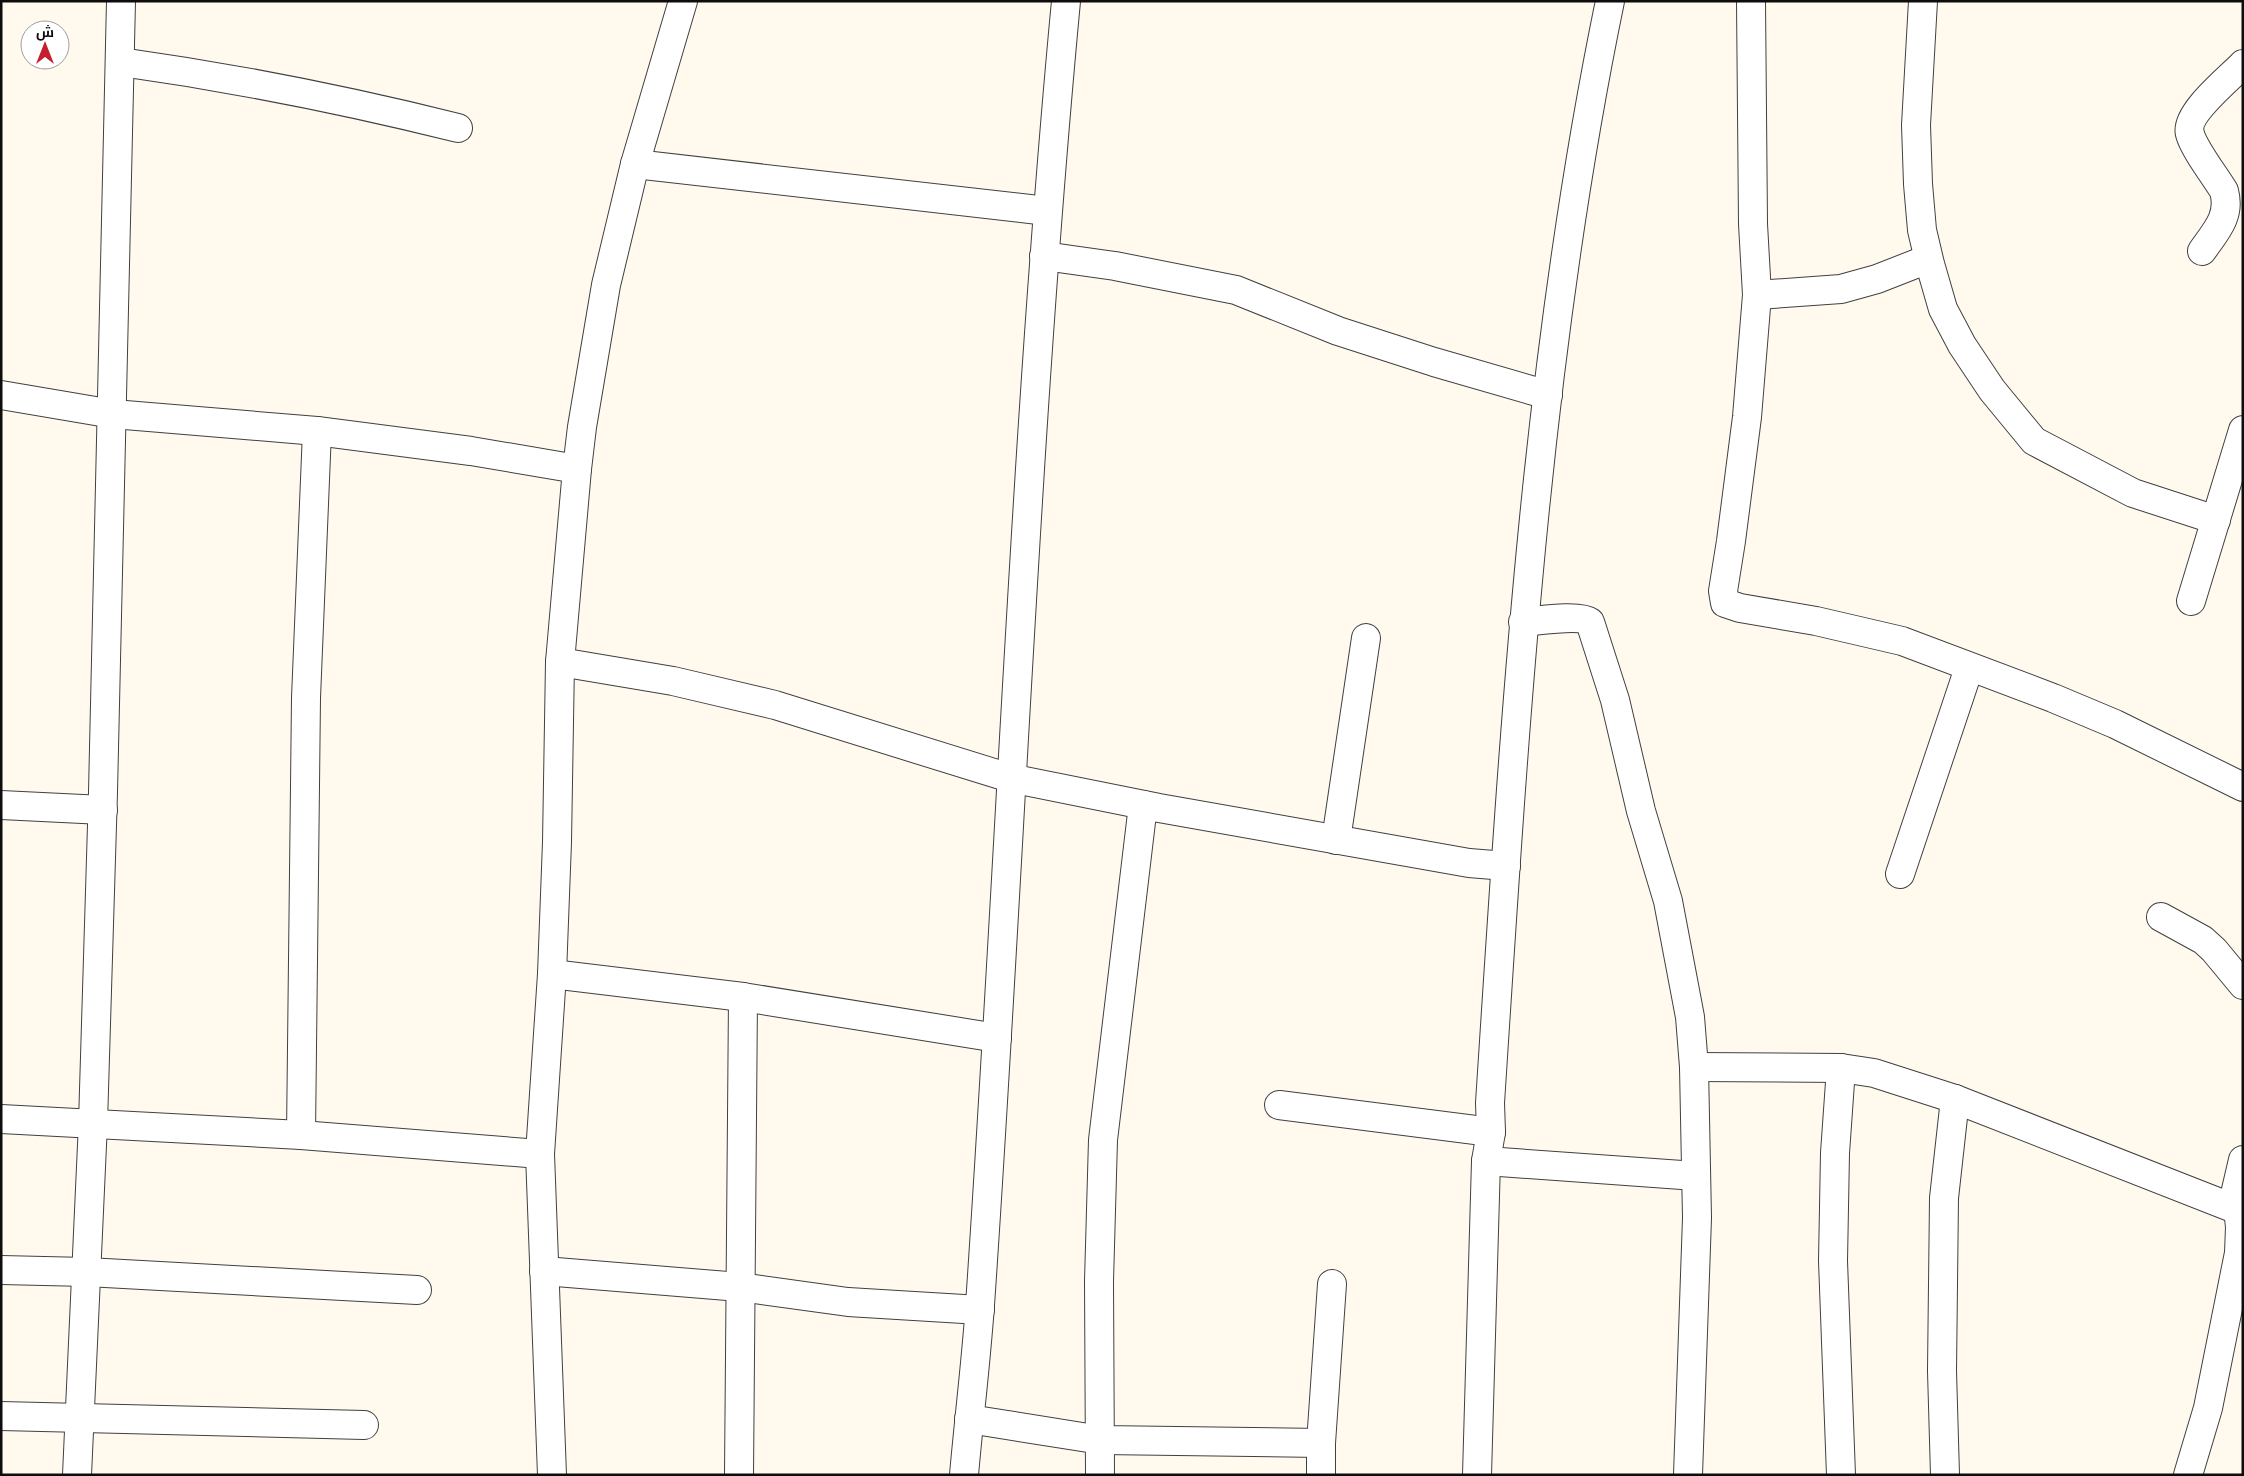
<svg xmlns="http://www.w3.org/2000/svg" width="2244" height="1476" font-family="Lora,Cairo,serif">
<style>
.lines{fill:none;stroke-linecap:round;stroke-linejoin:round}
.minor-casing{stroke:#404040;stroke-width:30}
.minor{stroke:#fff;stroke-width:28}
</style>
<rect width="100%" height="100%" fill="#fffaed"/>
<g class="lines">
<defs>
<g id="minor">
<polyline points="1751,1 1753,224 1757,295 1747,417 1731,541 1723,591 1725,603 1740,608 1816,621 1902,641 2053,698 2115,724 2243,787"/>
<polyline points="1923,1 1916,125 1918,184 1922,230 1930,264 1943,309 1962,345 1992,390 2034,441 2133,493 2216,520"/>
<path d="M121,62C235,78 346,100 458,128"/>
<polyline points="635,164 1047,211"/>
<path d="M2202,251C2216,231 2231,216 2224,191C2215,176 2194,149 2190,134C2184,114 2230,78 2243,64"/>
<polyline points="1044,256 1115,266 1236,290 1338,331 1434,362 1548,395"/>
<polyline points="1757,295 1841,289 1877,279 1928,259"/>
<polyline points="1,395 113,414 317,431 471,451 577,469"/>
<polyline points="2191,601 2243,430"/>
<path d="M1523,622C1537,621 1579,614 1590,622L1615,700L1641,811L1668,901L1690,1017L1694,1067L1697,1218L1688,1475"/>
<polyline points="560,662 673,681 775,705 1010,778 1159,808 1469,863 1506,866"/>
<polyline points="1,805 103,810"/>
<polyline points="1336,840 1366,638"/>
<polyline points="1900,874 1969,668"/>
<polyline points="2161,917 2203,940 2214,950 2243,985"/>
<polyline points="552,974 743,997 997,1038"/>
<polyline points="1694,1067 1841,1068 1874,1073 1955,1099 2238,1210"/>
<polyline points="1841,1068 1835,1153 1833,1261 1841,1475"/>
<polyline points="1279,1105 1491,1132"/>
<polyline points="1,1119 301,1135 540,1154"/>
<polyline points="301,1135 306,698 317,431"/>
<polyline points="1486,1161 1696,1176"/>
<polyline points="1,1270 87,1272 417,1290"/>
<polyline points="544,1271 740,1287 848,1302 980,1310"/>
<polyline points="1,1416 364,1425"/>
<polyline points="969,1419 1101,1440 1321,1443"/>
<polyline points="77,1475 93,1123 103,792 121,1"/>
<polyline points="552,1475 540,1154 552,974 557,842 560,662 577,469 582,427 606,285 635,164 683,1"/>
<polyline points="739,1475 743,997"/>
<path d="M964,1475C969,1418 976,1362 980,1305C1010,870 1025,435 1066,1"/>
<polyline points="1100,1475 1099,1281 1103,1140 1143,805"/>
<polyline points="1321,1475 1321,1443 1332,1284"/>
<path d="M1477,1475L1486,1161L1491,1132L1490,1103C1514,735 1535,364 1610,1"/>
<polyline points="1945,1475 1942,1371 1944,1198 1955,1099"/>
<polyline points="2188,1475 2208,1408 2239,1253 2240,1227 2236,1190 2243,1160"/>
</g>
</defs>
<use href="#minor" class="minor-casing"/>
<use href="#minor" class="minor"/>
</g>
<rect width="2244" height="1476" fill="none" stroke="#0d0d0d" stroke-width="5"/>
<g transform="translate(45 45)"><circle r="24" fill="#ffffff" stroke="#9e9e9e"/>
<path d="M0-4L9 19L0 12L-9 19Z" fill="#c51e31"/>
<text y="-8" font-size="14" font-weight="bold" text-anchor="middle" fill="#0d0d0d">ش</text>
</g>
</svg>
